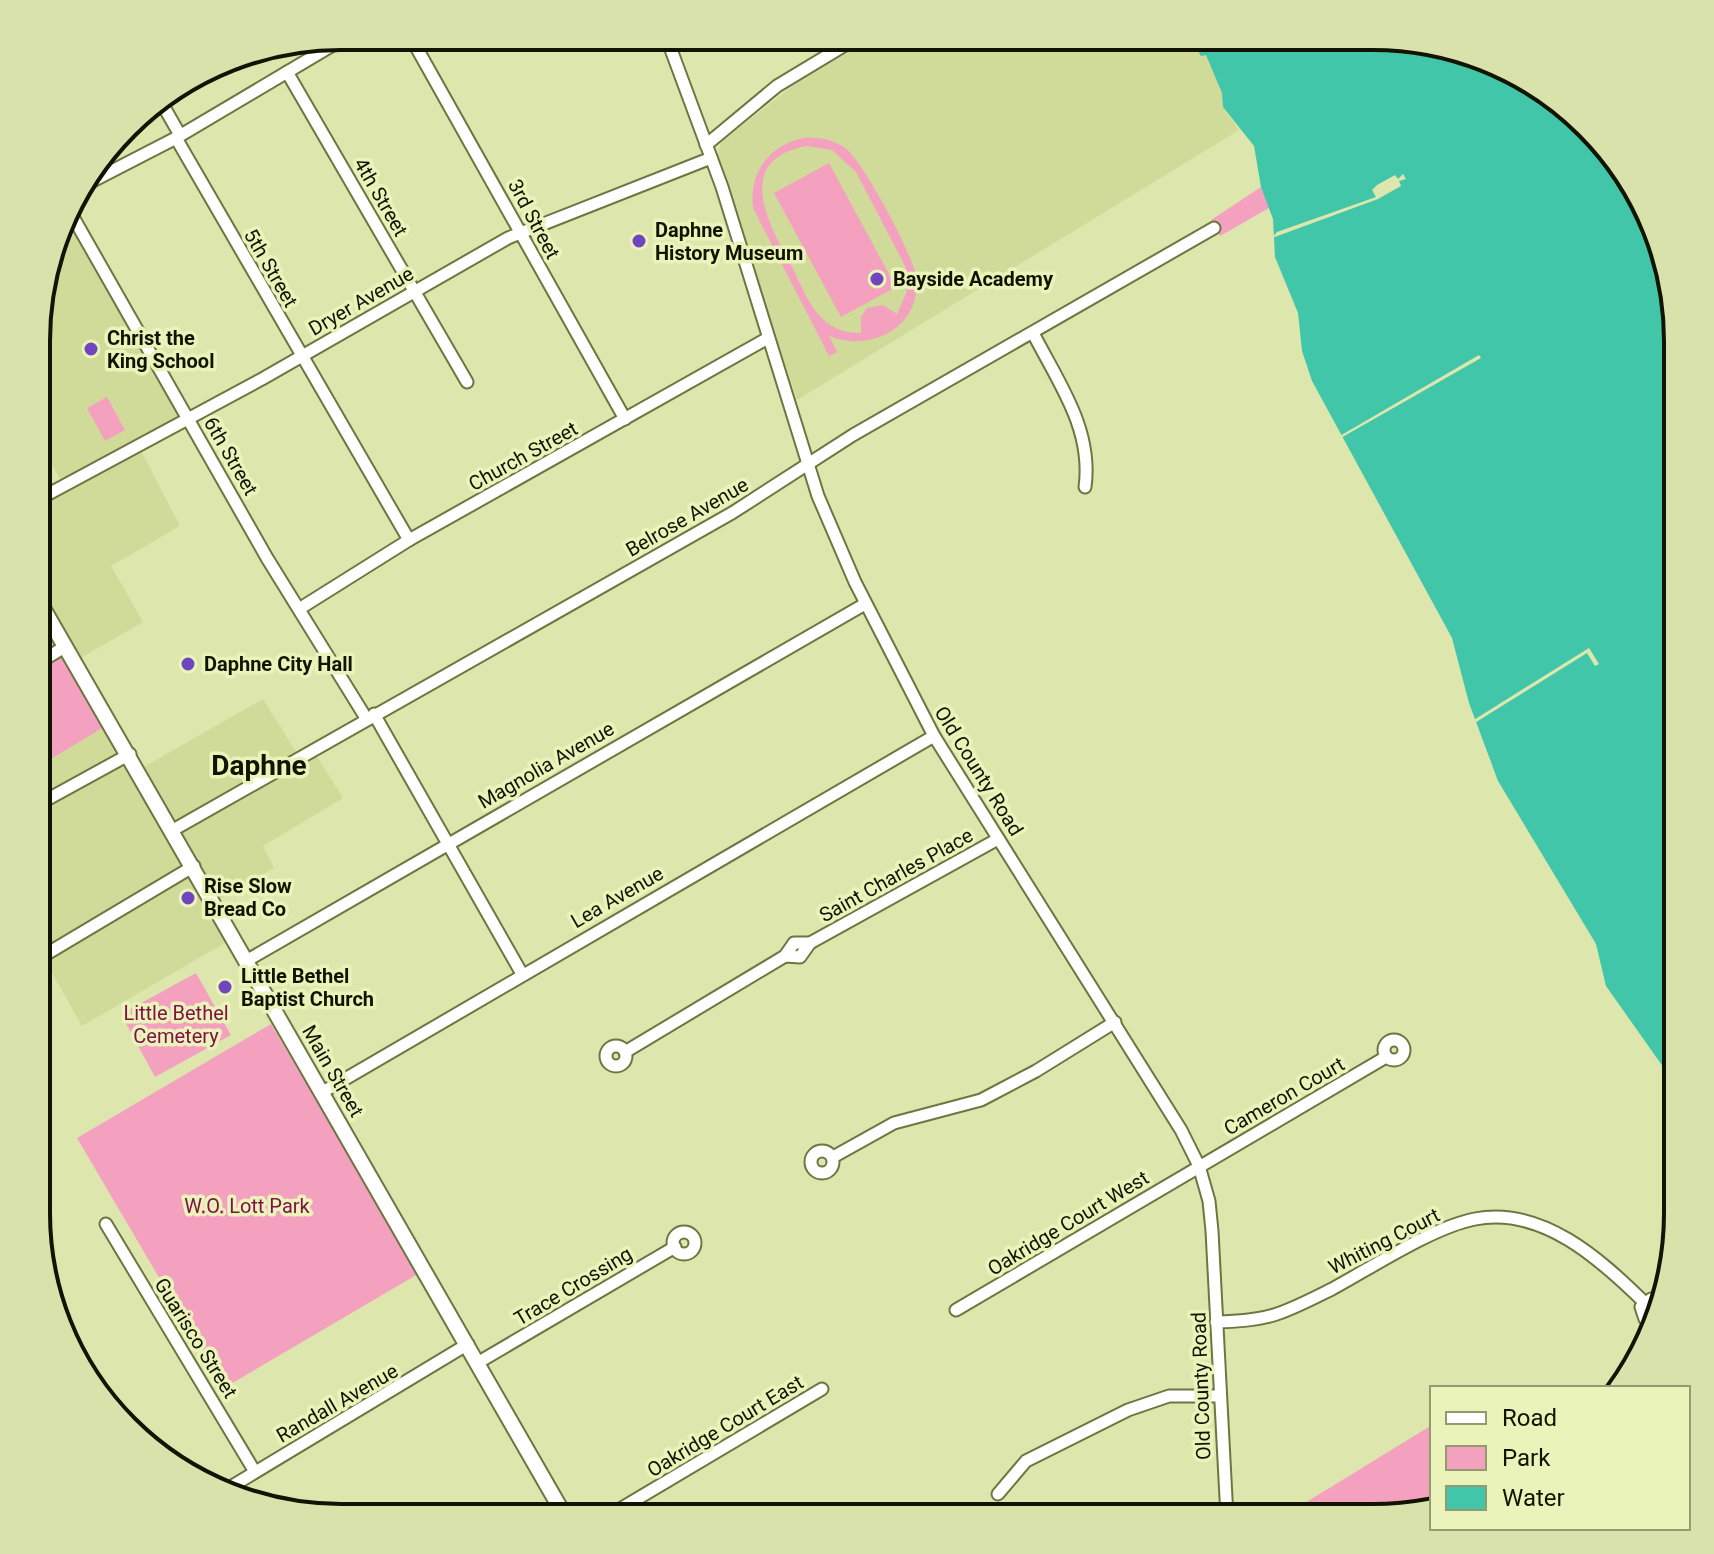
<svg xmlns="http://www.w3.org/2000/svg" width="1714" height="1554" font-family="Roboto,sans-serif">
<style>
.built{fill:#d0da99}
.green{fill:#f4a1c0;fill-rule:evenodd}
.water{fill:#42c6aa}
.pier{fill:#dde7ad}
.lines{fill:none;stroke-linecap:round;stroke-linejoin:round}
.minor-casing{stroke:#6e7540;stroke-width:15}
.major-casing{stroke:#6e7540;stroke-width:18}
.minor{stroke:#fff;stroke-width:11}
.major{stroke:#fff;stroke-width:14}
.poi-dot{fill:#7045bd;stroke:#eaf4ba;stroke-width:3}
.labels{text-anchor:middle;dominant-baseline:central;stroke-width:7;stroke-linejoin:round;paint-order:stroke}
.street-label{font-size:20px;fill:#121402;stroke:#eaf4ba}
.poi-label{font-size:20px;font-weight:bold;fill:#121402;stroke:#eaf4ba;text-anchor:start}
.park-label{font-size:20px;fill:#80114a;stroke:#eaf4ba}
.district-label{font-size:28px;font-weight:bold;fill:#121402;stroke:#eaf4ba}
.rim{fill:none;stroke:#121402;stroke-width:4}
</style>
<rect width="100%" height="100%" fill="#dde7ad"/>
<g class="built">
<polygon points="877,36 1190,37 1206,54 1222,93 1223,107 1239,130 797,400 717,158 721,142 794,85"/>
<polygon points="66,217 179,417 136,441 180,526 111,566 143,622 79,659 142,768 263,699 296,752 309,744 343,798 263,846 274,868 210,904 230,940 82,1026 46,962 38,966 39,755 44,763 61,657 40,669 41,492 61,481 41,445 42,282"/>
</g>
<g class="green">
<path d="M804,138C819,137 833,139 845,148C863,161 913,254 916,277C922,327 871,353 829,336L837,352L829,356L753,208C749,172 769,145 804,138ZM807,146L832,150L856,172L905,266L907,291L897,314L883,305L867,308L861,317V333C848,333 836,330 826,322C810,309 802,287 793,269C771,228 730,160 807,146Z"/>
<polygon points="829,163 896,287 841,317 774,193"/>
<polygon points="1261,187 1274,205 1220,236 1211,220"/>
<polygon points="107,397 125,430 105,441 87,408"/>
<polygon points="61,656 104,727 44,763 39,755 40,669"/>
<polygon points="196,973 231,1035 155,1077 121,1014"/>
<polygon points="271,1024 418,1274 224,1388 77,1138"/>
<polygon points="1432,1425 1432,1508 1393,1517 1282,1517"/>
</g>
<polygon class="water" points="1190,37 1394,37 1508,68 1602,139 1655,224 1677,320 1678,1088 1606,986 1596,944 1498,781 1469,703 1452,638 1312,381 1302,351 1298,313 1275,257 1273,219 1261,187 1254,146 1223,107 1222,93 1206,55 1201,56"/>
<g class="pier">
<polygon points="1403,174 1406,179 1399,181 1401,186 1378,199 1272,238 1277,232 1376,197 1372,190 1377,185 1395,175 1398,179"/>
<polygon points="1479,355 1481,358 1339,439 1338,437"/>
<polygon points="1589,648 1599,664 1595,666 1587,653 1473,724 1472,721"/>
</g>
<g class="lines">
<defs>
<g id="minor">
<polyline points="410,36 625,419"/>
<polyline points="666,36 722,187 818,496 855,582 934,736 1181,1130 1199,1166 1209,1201 1212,1231 1227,1517"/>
<polyline points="287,72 467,382"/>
<polyline points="160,100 180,135"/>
<polyline points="176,138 409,540"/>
<polyline points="706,145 777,86 860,36"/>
<polyline points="77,189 176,138 348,36"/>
<polyline points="69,210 267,558 366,718"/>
<path d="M1033,333C1058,382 1093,429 1085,487"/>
<polyline points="41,498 262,379 508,238 711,158"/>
<polyline points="299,609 409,540 768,338"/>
<polyline points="40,662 66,646"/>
<polyline points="374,714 522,974"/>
<polyline points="39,804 130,754"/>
<polyline points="173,830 732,513 853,435 1214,228"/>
<polyline points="785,956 800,957 810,943"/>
<polyline points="38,959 194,866"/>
<polyline points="246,961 865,604"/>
<circle cx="1394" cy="1050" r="10"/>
<circle cx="616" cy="1056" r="10"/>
<polyline points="625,1052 785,956 794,943 810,943 998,839"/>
<polyline points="321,1093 934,736"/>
<circle cx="822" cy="1162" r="11"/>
<polyline points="833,1157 894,1123 981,1100 1036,1071 1115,1022"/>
<polyline points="106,1224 255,1472"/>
<circle cx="684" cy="1243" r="11"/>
<polyline points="956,1310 1386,1057"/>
<polyline points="1657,1318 1645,1319 1641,1307 1651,1299 1660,1304"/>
<path d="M1216,1322C1271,1321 1284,1313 1332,1289C1371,1268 1433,1227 1475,1219C1542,1206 1600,1259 1644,1302"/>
<polyline points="479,1362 675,1247"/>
<polyline points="224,1491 468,1344"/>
<polyline points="998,1494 1026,1461 1128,1410 1169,1396 1218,1396"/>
<polyline points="605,1518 822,1389"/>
</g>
<polyline id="major" points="40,603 566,1518"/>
</defs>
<use href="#minor" class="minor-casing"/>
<use href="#major" class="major-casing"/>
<use href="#minor" class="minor"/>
<use href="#major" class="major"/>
</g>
<g class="poi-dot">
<circle cx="639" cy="241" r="8"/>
<circle cx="877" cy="279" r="8"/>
<circle cx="91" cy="349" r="8"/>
<circle cx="188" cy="664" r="8"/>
<circle cx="188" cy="898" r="8"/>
<circle cx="225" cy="987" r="8"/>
</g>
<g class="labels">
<g class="street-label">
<text transform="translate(381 197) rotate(60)">4th Street</text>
<text transform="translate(534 219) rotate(62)">3rd Street</text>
<text transform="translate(271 268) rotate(60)">5th Street</text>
<text transform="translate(361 301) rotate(-30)">Dryer Avenue</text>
<text transform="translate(231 456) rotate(60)">6th Street</text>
<text transform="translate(523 456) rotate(-29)">Church Street</text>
<text transform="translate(687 517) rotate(-30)">Belrose Avenue</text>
<text transform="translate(546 765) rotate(-30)">Magnolia Avenue</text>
<text transform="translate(979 771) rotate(58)">Old County Road</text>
<text transform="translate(896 875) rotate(-29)">Saint Charles Place</text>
<text transform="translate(617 897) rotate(-30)">Lea Avenue</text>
<text transform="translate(333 1071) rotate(60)">Main Street</text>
<text transform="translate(1284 1096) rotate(-30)">Cameron Court</text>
<text transform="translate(1068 1223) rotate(-31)">Oakridge Court West</text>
<text transform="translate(1384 1241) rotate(-27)">Whiting Court</text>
<text transform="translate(573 1286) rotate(-31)">Trace Crossing</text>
<text transform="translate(196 1338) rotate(58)">Guarisco Street</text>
<text transform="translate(1201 1386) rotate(-92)">Old County Road</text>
<text transform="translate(337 1403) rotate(-30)">Randall Avenue</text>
<text transform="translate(725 1426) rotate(-31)">Oakridge Court East</text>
</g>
<g class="poi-label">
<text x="655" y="230">Daphne<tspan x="655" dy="23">History Museum</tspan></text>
<text x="893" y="279">Bayside Academy</text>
<text x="107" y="338">Christ the<tspan x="107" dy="23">King School</tspan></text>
<text x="204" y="664">Daphne City Hall</text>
<text x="204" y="886">Rise Slow<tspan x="204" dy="23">Bread Co</tspan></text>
<text x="241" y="976">Little Bethel<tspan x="241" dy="23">Baptist Church</tspan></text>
</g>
<g class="park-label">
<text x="176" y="1013">Little Bethel<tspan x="176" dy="23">Cemetery</tspan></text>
<text x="247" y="1206">W.O. Lott Park</text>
</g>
<g class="district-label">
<text x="259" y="765">Daphne</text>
</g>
</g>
<path d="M0 0H1714V1554H0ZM341 50H1373A291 291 0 0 1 1664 341V1213A291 291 0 0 1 1373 1504H341A291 291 0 0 1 50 1213V341A291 291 0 0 1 341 50Z" fill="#d9e2ab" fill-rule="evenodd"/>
<path class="rim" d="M341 50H1373A291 291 0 0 1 1664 341V1213A291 291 0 0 1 1373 1504H341A291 291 0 0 1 50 1213V341A291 291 0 0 1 341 50Z"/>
<rect x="1430" y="1386" width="260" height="144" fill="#eaf4ba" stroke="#949a70" stroke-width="2"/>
<rect x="1446" y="1412" width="40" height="12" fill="#ffffff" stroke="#949a70" stroke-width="2"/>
<text x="1502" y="1426" font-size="24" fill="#121402">Road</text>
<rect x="1446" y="1446" width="40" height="24" fill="#f4a1c0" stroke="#949a70" stroke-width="2"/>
<text x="1502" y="1466" font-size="24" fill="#121402">Park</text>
<rect x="1446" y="1486" width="40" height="24" fill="#42c6aa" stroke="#949a70" stroke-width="2"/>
<text x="1502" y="1506" font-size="24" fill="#121402">Water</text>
</svg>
